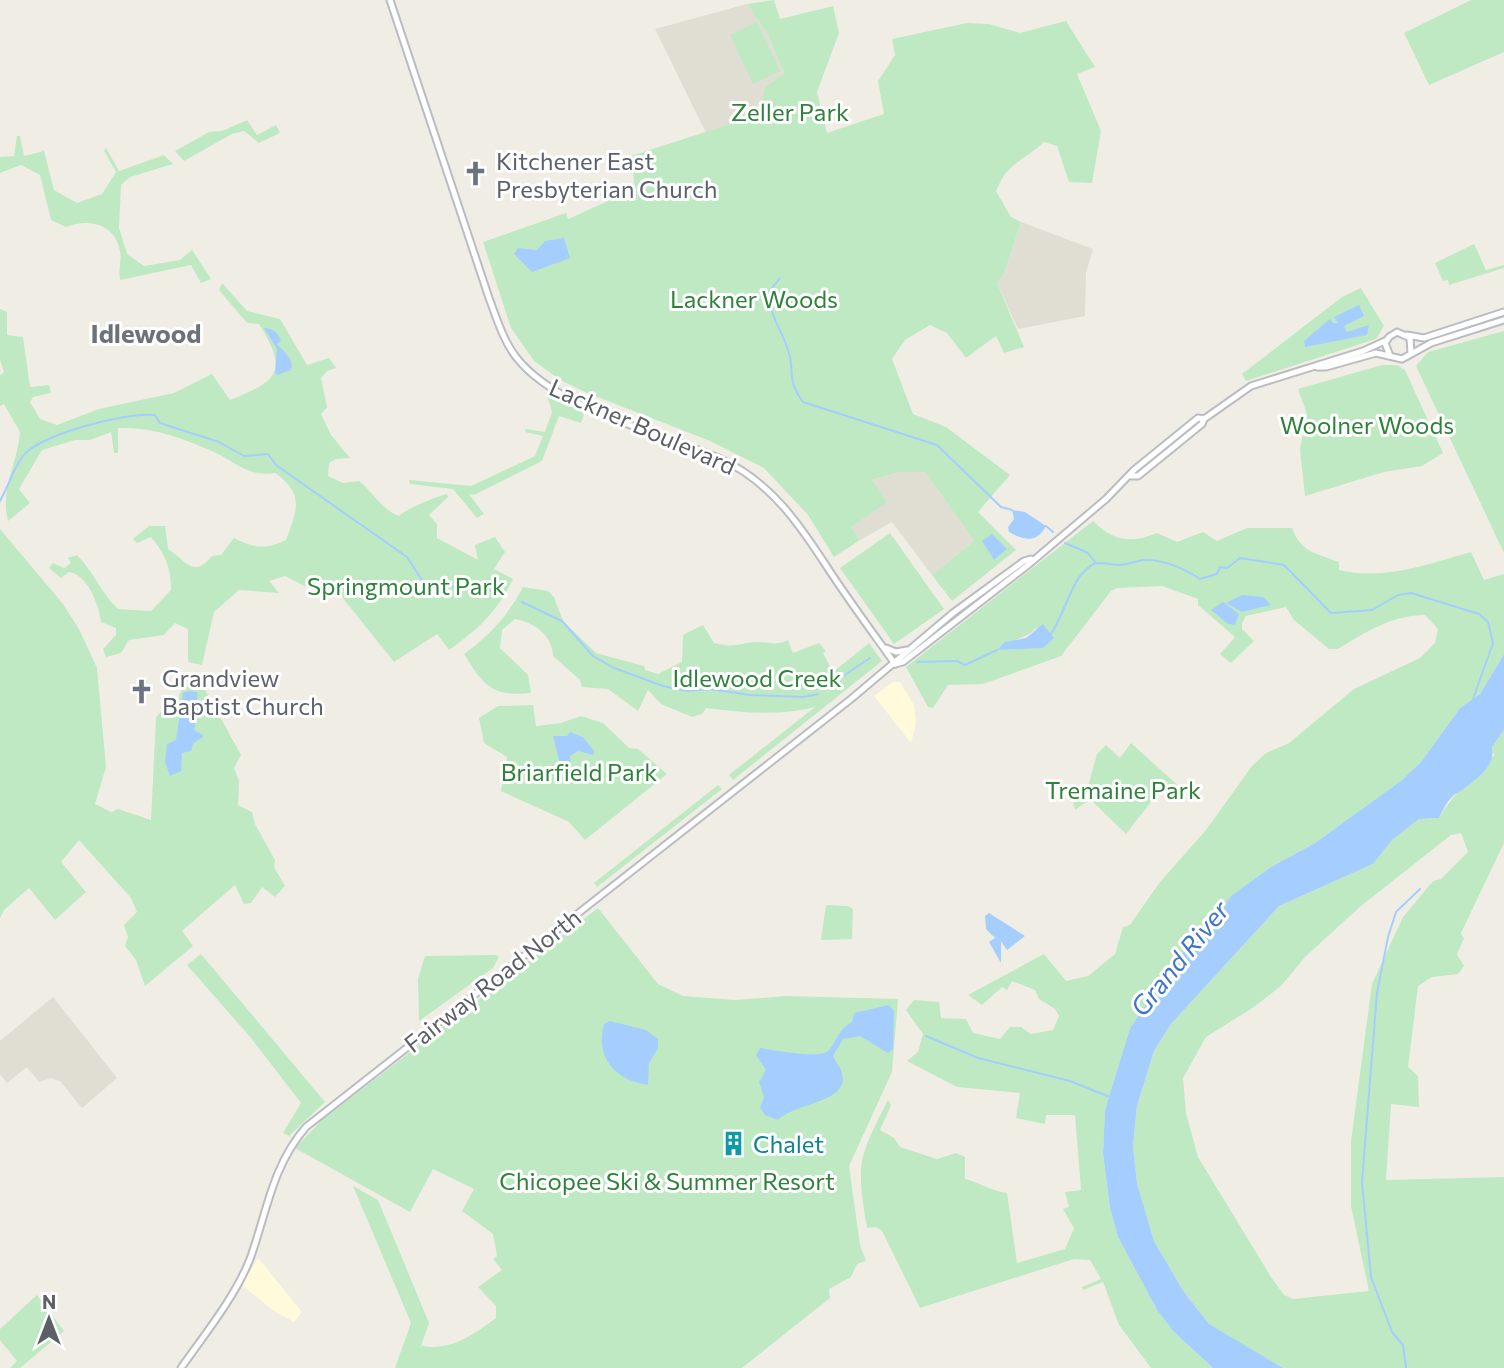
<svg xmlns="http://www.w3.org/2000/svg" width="1504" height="1368" font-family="Commissioner,sans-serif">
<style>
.commercial{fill:#fffada}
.education{fill:#e0ded3}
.green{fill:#bfe9c3;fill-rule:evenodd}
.water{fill:#a5ceff}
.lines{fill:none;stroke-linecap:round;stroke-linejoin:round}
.stream{stroke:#a5ceff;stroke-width:2}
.secondary-casing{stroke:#babcc3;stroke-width:9}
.secondary{stroke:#fff;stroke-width:5}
.labels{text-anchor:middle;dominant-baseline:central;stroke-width:6;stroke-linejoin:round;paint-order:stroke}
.park-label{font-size:24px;fill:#2f823b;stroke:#fff}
.worship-label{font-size:24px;fill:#5b616d;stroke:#fff;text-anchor:start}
.street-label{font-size:24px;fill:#5c5f66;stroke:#fff}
.culture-label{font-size:24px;fill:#0d838f;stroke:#fff;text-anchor:start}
.neighbourhood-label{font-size:26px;font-weight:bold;fill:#6d7178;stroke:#fff}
.water-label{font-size:26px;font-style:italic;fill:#3f74cb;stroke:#fff}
</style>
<rect width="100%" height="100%" fill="#f0eee4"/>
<g class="commercial">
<polygon points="893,682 900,682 914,705 916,723 911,743 874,696"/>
<polygon points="258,1258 302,1312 294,1322 274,1311 242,1285"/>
</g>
<g class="education">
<polygon points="747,4 768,35 784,73 765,87 758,115 706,133 655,29"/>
<polygon points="1021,222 1093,249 1086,273 1085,316 1018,329 997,283 1004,274"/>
<polygon points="900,472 925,472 974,541 932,575 892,522 860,540 834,503 856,485"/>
<polygon points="53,997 117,1078 82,1108 60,1081 51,1078 39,1082 27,1067 7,1083 0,1074 0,1041"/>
</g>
<g class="green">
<path d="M774,0L780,19L833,6L839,33L817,92L827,133L884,114L878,81L895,55L892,39L967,23L989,24L1020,33L1066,21L1095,67L1077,74L1101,131L1092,183L1069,182L1057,146L1044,142C1023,162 1008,161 996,191L1011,217L1021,222L1004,274L997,283L1024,347L1004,353L996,336L966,358L947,333L930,325L905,340L892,359L913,414L946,427L1010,475L978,512L1016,550L952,601L932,575L974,541L925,472H900L872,480L887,502L851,527L860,540L834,557L808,515L764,468L710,441L585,392L562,381L534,361L511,328L483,242L566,213L568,219L635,189L631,156L758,115L765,87L784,73L768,35L747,4Z"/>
<polygon points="1471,0 1504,0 1504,52 1429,85 1404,33"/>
<polygon points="757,22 780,71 753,84 730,35"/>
<polygon points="247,120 257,135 276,125 280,133 259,143 244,131 232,134 184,161 175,151 209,132 222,131"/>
<path d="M17,136H20L24,156L44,151L54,190L77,203L102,194L116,172L104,151L106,148L119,171L164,155L173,164L130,177L121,185L119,228L127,254L144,266L180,260L192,250L211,279L201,283L191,265L120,280C118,270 122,260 120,251C115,224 89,218 66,227L51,220L40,175L21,165L0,173V157L14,156Z"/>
<polygon points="1474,244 1486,270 1504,265 1504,268 1449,285 1448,280 1443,281 1435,263"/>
<path d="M222,283L247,311L280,319L307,365L329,358L336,368L327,371L321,378L327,407L321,414L331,435L350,458L336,459L329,463L328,476L343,483L359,481C374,493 381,509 399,516C406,509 435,497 447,494L448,497L429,515L437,524V538L478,560L475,545L495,537L505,552L494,569L513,579C498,611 478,630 449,650L437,634L394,662L330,582L312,590L285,576L269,581L279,593L239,590L214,612L202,665L188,662V629L175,623L164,635L129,640L121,653L106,657L103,649L116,635V628L101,622C99,605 88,575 69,572L61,578L49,568L53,563L64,568L71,563L68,558L77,555C93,571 101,593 118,609L151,611L171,590C171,568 166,555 151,537L137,543L133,539L149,526H165L168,549C187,561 193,579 212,556L221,555L234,538C254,548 265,550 286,540C297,510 305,494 275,473C248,477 237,463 214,452C183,438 153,427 118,428V453H114L111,432L90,440H75L42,450L19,489L30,503L8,521C0,487 17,466 20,432L4,404L0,406V375L4,372L0,360V309L7,312V335L23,337L30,387L49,385L51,393L33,397L30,402L40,419L57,425L99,409L174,393L212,374L230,400C278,381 289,372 259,324L247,323L219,290Z"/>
<polygon points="1361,288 1384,326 1376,339 1246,381 1242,374 1342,297"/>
<polygon points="1504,331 1504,553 1416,366 1428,352"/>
<polygon points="1382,365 1397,365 1405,370 1443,453 1422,466 1384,472 1305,496 1300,449 1307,414 1298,389"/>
<polygon points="547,395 581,411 584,415 581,423 559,416 542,461 474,495 469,494 484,514 477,518 453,489 410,484 409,480 471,486 535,456 543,436 525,432 526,429 545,432 552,412"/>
<path d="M1093,521C1113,541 1131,544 1157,533L1177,542L1203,532L1217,541L1247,528H1292C1301,552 1315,553 1339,562V570C1383,581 1428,564 1471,552L1484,580L1504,574V654L1480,694L1460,708L1421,762L1402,780L1315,843L1271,867L1232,895L1214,917L1192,936L1167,981L1152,996L1130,1028L1105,1110L1103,1153L1110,1208L1118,1237L1157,1310L1174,1332L1213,1368H1151L1119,1325L1103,1282L1083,1290L1082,1287L1101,1279L1090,1260L1074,1259L920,1308L882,1231L876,1227L867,1228C856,1162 858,1159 888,1100L891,1105L880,1130L894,1138L900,1147L937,1159L956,1153L965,1157V1179C981,1183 990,1191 1007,1193L1017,1263L1065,1249L1074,1228L1063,1209L1069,1207L1065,1192L1081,1190L1075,1115H1046L1045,1124L1016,1118L1020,1093L957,1087L907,1061L918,1052L923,1034L906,1010L914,1000L939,1002L941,1018L966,1019L973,1033L1000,1039L1010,1027H1021L1031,1034L1053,1030L1059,1016L1055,1009L1039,999L1035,990L1012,981L1007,990L1002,987L982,1005L968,995L1044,954L1066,981L1088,976L1115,954L1123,927L1130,925L1160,882L1206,830L1252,766L1266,753L1289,743L1354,689L1420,658L1435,643L1438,629L1425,615C1392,615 1366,632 1338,649H1329L1294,620L1286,607L1246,616L1242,623V629L1254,641L1231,663L1220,654L1235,637L1198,605V599L1162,586L1117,588L1111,591L1061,656L983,684L948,685L933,708L928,707L906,667ZM1036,628L1043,648L998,649C1008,638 1023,642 1036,628Z"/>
<polygon points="0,529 63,604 79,629 97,668 106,767 95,804 111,812 118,809 151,820 156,718 162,710 178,709 179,695 191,675 198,677 241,755 234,768 239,781 238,805 252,812 255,824 275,860 274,867 285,886 275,897 262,887 251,903 244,904 235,885 182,931 193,946 145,986 136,960 125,946 128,937 124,925 137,912 131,898 79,840 61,862 86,892 55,920 29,888 4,910 0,918"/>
<polygon points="890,533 944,609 894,644 840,568"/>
<path d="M523,587L548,591L554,597L563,621L596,653L644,666L645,670L658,674L682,662L683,635L703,625L714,643C734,648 736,644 754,642C768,641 774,647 788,640L793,653L819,643L826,651L823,653L833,672L869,643L882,661L733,780L729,775L815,707C780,716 742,713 706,708L702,714L692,717L661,704L648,690L638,711L608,689L582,687L580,680L553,656C553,636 534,622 515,619L502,630L500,648L528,675L531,693C492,697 484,686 464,654C491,634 507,617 523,587Z"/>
<polygon points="533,705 536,726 561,723 581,716 603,723 629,748 638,749 667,774 585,840 569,822 501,791 507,757 484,743 479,718 498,706"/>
<path d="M1504,730V843L1461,933L1464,939L1457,954L1464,966L1458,974L1432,977L1418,986L1408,1067L1418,1076L1419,1107L1391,1104L1386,1180L1504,1177V1368H1283L1221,1334L1209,1324L1184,1292L1154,1241L1137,1183L1133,1146L1137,1106L1154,1051L1171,1024L1279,906L1373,864L1392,840L1419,819L1439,818C1452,794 1475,776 1494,755L1492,747ZM1461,833L1468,852L1441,879L1433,881L1403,917L1372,984L1351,1141V1206L1369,1291L1293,1299L1284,1295L1271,1277L1198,1157L1186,1113L1183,1078L1206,1037L1254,1007L1281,986L1305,957L1361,906L1451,835Z"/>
<polygon points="1131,743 1184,791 1176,799 1161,789 1126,834 1090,799 1075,810 1070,791 1070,787 1087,790 1097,754 1106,745 1120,758"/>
<polygon points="718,785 722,789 597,887 594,883"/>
<polygon points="826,905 848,906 853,909 852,939 821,940"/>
<path d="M598,908L658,984L683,996L735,1000L786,996L898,999L892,1072L849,1166L860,1245L866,1261L857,1264L851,1277L829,1289L830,1298L742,1368H395L411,1323L353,1186L378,1200L429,1323L420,1349L422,1346C451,1351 473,1335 496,1318V1306L478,1287L502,1270L493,1259L497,1256L493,1234L462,1211L474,1189L433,1169L410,1212L295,1148L323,1119Z"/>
<polygon points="201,954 325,1102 289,1136 283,1133 301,1103 251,1038 187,965"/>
<polygon points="496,955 499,957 493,968 419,1021 418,979 425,956"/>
<polygon points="37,1295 64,1331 20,1368 10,1368 17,1361 0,1340 0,1329"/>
</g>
<g class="water">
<polygon points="564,238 570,258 532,272 514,254 518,248 537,250 545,241"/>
<polygon points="1359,305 1364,316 1344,326 1347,332 1369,325 1367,335 1305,347 1304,341 1330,319 1333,323 1338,323 1334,317"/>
<path d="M264,328C274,329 277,332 281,341L277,344C282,350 295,359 291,370L278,375L275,373L277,349Z"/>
<path d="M1012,510L1025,512L1046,526C1037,543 1025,541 1009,532L1008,527L1014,519Z"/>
<polygon points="992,534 1007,549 994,560 982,541"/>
<polygon points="1242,595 1263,597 1271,605 1242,612 1226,603"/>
<polygon points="1223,602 1239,614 1235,625 1228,624 1211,610"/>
<polygon points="1043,624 1054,638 1043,648 997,650 1005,642 1026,638"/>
<path d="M1504,654V730L1492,747C1497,768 1469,785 1454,795C1447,801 1443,810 1439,818L1419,819L1392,840L1373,864L1279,906L1171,1024L1154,1051L1137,1106L1133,1146L1137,1183L1154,1241L1184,1292L1209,1324L1283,1368H1213L1174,1332L1157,1310L1118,1237L1110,1208L1103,1153L1105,1110L1130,1028L1152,996L1167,981L1192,936L1214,917L1232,895L1271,867L1315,843L1402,780L1421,762L1460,708L1480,694Z"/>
<polygon points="189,691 197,692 198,713 194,730 204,736 193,744 191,751 182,753 181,771 170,776 165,762 167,744 176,740 183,693"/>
<polygon points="570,732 583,737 594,751 593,755 578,751 570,756 571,768 563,775 553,736 567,736"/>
<polygon points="989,913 1025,936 1007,950 997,936 1001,942 1001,963 989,942 995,938 986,929 985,916"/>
<path d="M889,1005L894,1011L893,1049L888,1053L860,1036L843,1039L833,1056C835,1061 839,1065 841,1070C854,1103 796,1102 778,1120L765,1115L760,1108L764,1097L759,1082L766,1070L756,1055L760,1048C774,1050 822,1060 829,1050C838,1039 838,1030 852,1022L854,1013Z"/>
<path d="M610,1021L646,1030L658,1039V1048L649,1063L648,1085C615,1080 595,1058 604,1024Z"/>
</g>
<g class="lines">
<g class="stream">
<path d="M780,278L769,292C771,321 780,325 788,350C796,371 785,378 803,402L937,445L1001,507L1012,510"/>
<path d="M0,501C8,487 13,470 22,457C39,434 127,412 155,415L160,423L219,442L244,456L268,454L276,465L407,557L424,583L501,592"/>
<polyline points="1046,526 1053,532"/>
<polyline points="1065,543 1088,553 1095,562"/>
<polyline points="522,602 562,621 593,656 614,668 663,686 687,691 710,689 750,695 803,697 818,694"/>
<path d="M1051,634C1061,620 1071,587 1080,576C1096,558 1097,563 1117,565C1126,565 1136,561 1144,560C1163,559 1185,569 1200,579L1217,574L1220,567L1227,568L1240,558L1284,565L1331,613L1372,610L1398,595L1411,593L1479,614L1488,622L1493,643L1473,699"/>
<polyline points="917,662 957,661 965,665 997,650"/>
<polyline points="824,689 870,658"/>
<polyline points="926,1036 978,1058 1070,1081 1110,1097"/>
<polyline points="1406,1368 1403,1345 1392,1332 1371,1277 1362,1182 1377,993 1388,937 1396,912 1420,889"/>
</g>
<defs>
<g id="secondary">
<path d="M390,0L489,298C497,319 503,340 516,357C557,410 660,432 721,459C771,482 800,525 829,570C850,602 873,633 895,664"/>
<polyline points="1407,335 1424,338 1504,312"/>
<polyline points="1390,356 1385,343 1389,337 1397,332 1410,338 1411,353"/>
<polyline points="1317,367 1326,367 1376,353 1402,359 1431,343 1504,320"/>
<polyline points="1131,476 1138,476 1202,424 1204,419 1251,386 1363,351 1387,340"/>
<polyline points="886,648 896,652 907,650"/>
<polyline points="895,664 903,662 1028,565 1106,499 1134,470 1198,418 1204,419"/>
<path d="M181,1368C205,1334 235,1297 250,1259C267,1212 272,1166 306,1127L851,699L953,613L1024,561L1031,559"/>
</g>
</defs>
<use href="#secondary" class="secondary-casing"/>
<use href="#secondary" class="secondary"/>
</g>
<defs>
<symbol id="church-bare" viewBox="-9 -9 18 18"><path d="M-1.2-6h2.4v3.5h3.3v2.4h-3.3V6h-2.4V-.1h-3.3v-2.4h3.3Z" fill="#6b7280" stroke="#fff" stroke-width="2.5" paint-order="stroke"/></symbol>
<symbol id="building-bare" viewBox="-9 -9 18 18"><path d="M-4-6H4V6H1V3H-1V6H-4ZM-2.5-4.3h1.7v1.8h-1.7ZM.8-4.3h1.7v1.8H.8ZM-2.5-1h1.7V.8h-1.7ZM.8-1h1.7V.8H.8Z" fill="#0f9aa8" stroke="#fff" stroke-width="2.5" paint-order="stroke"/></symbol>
</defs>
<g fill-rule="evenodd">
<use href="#church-bare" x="458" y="156" width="35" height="35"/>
<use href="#church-bare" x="124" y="674" width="35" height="35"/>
<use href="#building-bare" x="716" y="1126" width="35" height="35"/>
</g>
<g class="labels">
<g class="park-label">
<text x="790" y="111">Zeller Park</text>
<text x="754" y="298">Lackner Woods</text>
<text x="1367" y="424">Woolner Woods</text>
<text x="406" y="585">Springmount Park</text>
<text x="757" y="677">Idlewood Creek</text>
<text x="579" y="771">Briarfield Park</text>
<text x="1123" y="789">Tremaine Park</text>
<text x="667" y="1180">Chicopee Ski &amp; Summer Resort</text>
</g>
<g class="worship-label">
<text x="496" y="160">Kitchener East<tspan x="496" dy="28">Presbyterian Church</tspan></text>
<text x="162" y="677">Grandview<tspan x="162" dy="28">Baptist Church</tspan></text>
</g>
<g class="street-label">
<text transform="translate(643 426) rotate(24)">Lackner Boulevard</text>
<text transform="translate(492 980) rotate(-38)">Fairway Road North</text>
</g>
<g class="culture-label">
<text x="753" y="1143">Chalet</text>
</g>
<g class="neighbourhood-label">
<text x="146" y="332">Idlewood</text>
</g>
<g class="water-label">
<text transform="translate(1179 958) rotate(-51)">Grand River</text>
</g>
</g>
<g transform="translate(49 1319)" stroke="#ffffff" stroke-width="5" paint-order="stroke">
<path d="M0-5L12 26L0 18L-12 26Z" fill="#5c5f66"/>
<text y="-10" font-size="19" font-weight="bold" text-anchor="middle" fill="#5c5f66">N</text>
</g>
</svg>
